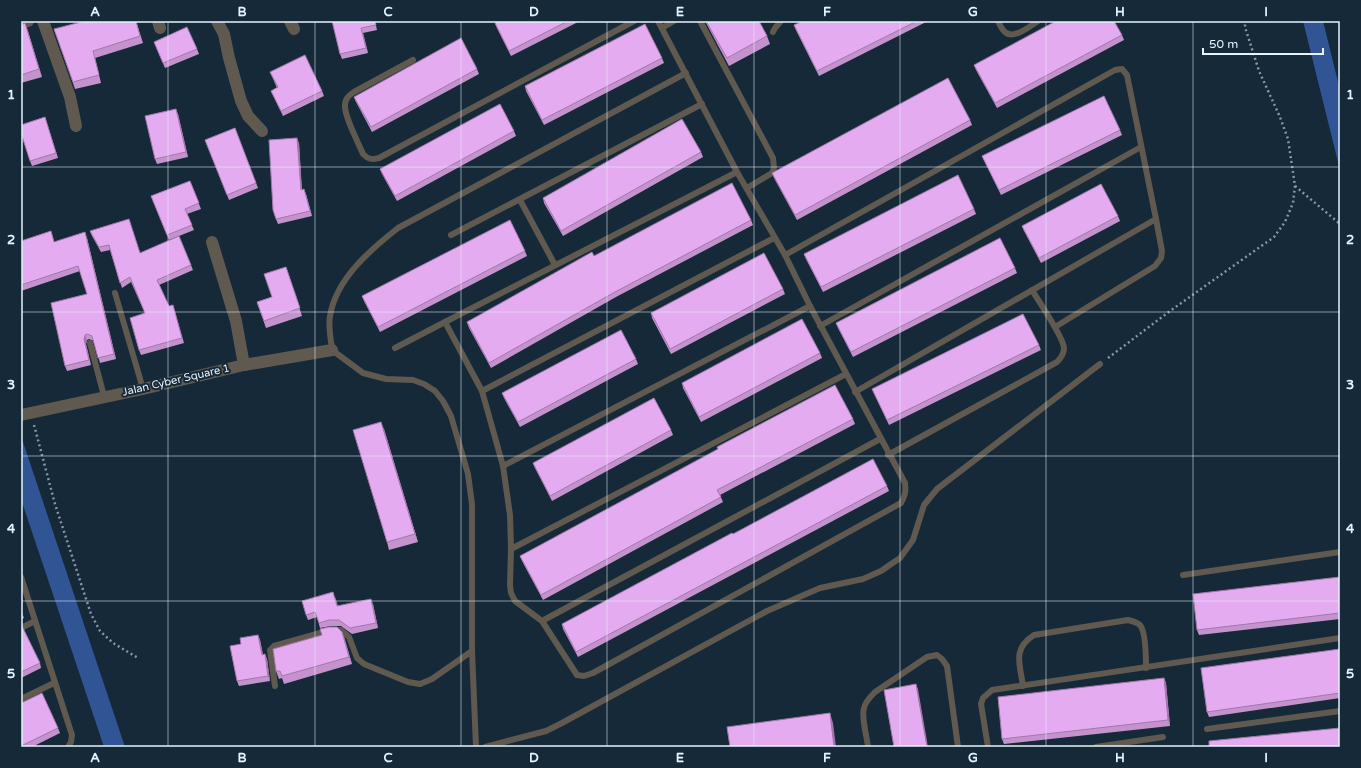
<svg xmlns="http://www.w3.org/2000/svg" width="1361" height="768" font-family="'Varela Round',sans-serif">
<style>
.water{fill:#305494}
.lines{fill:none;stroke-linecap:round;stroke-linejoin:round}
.path{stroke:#8797a3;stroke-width:2.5;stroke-dasharray:2 3;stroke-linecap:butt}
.service{stroke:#605950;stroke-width:6}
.minor{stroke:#605950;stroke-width:12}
.wall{fill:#c493ce}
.shaded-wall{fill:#a078a8}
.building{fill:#e4abf0;stroke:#a078a8}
.grid{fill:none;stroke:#e6f3fd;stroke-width:1;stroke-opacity:0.55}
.labels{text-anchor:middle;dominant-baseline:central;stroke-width:4;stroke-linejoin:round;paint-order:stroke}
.street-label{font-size:11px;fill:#e6f3fd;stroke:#152938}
.neatline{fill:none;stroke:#e6f3fd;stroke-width:1.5}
.grid-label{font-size:13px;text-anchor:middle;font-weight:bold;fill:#e6f3fd}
</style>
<rect width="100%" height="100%" fill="#152938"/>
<g class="water">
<polygon points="1303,21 1323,21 1340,90 1340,170"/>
<polygon points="21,436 125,747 104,747 21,499"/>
</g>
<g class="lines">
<g class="path">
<polyline points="1295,186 1340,224"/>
<polyline points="1108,358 1170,311 1274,237 1285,222 1293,203 1295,186 1288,139 1280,117 1259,71 1245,27 1245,21"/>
<polyline points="34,425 55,504 91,614 100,631 113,643 138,658"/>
</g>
<g class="service">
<path d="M658,21L737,172L785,255L810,306L905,483C906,492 905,496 901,503L593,673L584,676L577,675L542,621L515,601L511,593L510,585L511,549L510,515L503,466L482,391L445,322L737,172"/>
<polyline points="700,21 773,158 774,168 772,173 747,188"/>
<path d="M998,21C1000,25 1002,30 1005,32C1014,40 1030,26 1038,21"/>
<polyline points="662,28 674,21"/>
<polyline points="773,32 775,28 781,21"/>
<path d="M413,60L354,92C349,95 345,99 345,105C344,116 358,142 363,154C368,159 371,160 379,158L634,21"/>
<polyline points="520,200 555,265"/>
<polyline points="451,235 702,104"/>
<polyline points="785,255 1115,70 1122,69 1127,75 1156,219 855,392"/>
<polyline points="115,293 143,389"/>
<polyline points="820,326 1141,147"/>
<polyline points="1055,327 1155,266 1161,258 1162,251 1156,219"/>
<polyline points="90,343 104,396"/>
<polyline points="395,348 445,322"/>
<polyline points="482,391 774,238"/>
<path d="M888,455L1057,362C1061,358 1064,353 1064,348C1063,336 1039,302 1032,290"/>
<polyline points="503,466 810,306"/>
<polyline points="511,549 846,374"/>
<polyline points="1183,575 1340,552"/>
<polyline points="21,577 72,735 71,742 68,747"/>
<polyline points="542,621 880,439"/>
<polyline points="21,628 35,621"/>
<polyline points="275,686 270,650 274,646 331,630 341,630 349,637 357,658 364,664 408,682 420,684 432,679 472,651"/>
<path d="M1023,686C1020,664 1012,649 1034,635L1128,620C1132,621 1137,622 1140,625C1146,632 1146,658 1146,668"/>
<polyline points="21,699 54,683"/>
<polyline points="1207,729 1340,711"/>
<path d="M476,747L472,651V504L468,474L451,416L443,401L435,391L424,384L413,380L386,379L363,373L332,350C331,339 328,327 330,316C336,279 370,250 398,228L686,73"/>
<polyline points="485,747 546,731 562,723 767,611 820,588 863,579 881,571 900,558 913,540 924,505 937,489 1100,364"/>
<path d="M868,747C867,736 861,718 864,708C865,702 871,696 875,692L927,657L937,655L942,659L947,666L958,747"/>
<polyline points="988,747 981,704 983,698 992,690 1340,638"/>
<polyline points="1096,747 1163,737"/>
</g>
<g class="minor">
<polyline points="43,21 70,97 76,126"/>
<polyline points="158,21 160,28"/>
<polyline points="217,21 224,34 229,58 241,101 248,116 262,131"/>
<polyline points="290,21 294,29"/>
<polyline points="21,23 28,21"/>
<polyline points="212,242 236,321 244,365"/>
<polyline points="21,415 143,389 244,365 332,350"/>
</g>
</g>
<g class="wall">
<polygon points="136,21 143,43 95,58 101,83 75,89 54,29"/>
<polygon points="334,21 375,21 377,30 363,33 368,53 342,59 340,54"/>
<polygon points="499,21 580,21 511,56 497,28 495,23"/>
<polygon points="705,21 759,21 767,36 770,44 729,66"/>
<polygon points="803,21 928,21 819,76 796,30 794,25"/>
<polygon points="25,23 42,77 21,83 21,25"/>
<polygon points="1122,35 1124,40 997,108 976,70 974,65"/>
<polygon points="156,47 197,49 199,54 165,68"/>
<polygon points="662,58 664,63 544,125 526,91 525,86"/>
<polygon points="477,69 479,74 372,132 356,102 354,97"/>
<polygon points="270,72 322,91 324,96 283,116 271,91 277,88"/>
<polygon points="178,114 188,157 157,164 155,159"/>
<polygon points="45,117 58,158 32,166 30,161"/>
<polygon points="970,120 972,125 797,220 774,178 772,173"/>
<polygon points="235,128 258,188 229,200 205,140"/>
<polygon points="1120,130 1122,135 1001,195 982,156"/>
<polygon points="514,131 516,136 397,201 382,174 380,169"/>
<polygon points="299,143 302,190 306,194 312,216 278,224 276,219"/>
<polygon points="701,152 703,157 563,236 544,203 543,198"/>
<polygon points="190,181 201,209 187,214 194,230 169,240 151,196"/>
<polygon points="974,209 976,214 823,292 806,259 804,254"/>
<polygon points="1118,216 1120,221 1041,263 1024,231 1022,226"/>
<polygon points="751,220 753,225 616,297 491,368 469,328 467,322 594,256"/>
<polygon points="90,231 140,253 191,265 193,270 159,285 169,306 173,305 184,343 141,355 139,350 145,313 131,282 122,288 110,250 101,252 92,236"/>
<polygon points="87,238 116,359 100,363 94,341 89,339 87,340 86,344 91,365 67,371 65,366 87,294 80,271 21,291 21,241 55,242"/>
<polygon points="525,251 527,256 380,332 364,301 362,296"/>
<polygon points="286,267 302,316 266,328 257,302 272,297"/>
<polygon points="1015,268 1017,273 853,357 838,328 836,323"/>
<polygon points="783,289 785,294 671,354 652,318 651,313"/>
<polygon points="1039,345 1041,350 889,425 872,389"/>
<polygon points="820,353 822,358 701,422 683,388 682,383"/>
<polygon points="636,359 638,364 520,427 504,398 502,393"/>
<polygon points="853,419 855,424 720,495 723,502 543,600 522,561 520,556"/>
<polygon points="384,429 418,542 389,550 387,542"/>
<polygon points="671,430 673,435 552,501 535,468 533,463"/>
<polygon points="887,486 889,491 578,657 563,629 562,624 733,534"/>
<polygon points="1340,577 1340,619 1199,635 1197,630"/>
<polygon points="335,597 338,606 373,604 378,628 352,634 341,626 331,626 320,628 317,617 308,620 306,615"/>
<polygon points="21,611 24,618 21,619"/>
<polygon points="21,627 40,663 41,668 21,678"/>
<polygon points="342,632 352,664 284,684 282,678 279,679 276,671"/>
<polygon points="258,635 260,640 263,655 265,654 267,659 270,681 239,686 237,681 241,644"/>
<polygon points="1340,649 1340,698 1209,717 1207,712"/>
<polygon points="1164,678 1166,683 1170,726 1004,744 1002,739"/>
<polygon points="21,703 58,728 60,733 32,747 21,747"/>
</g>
<g class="shaded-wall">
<polygon points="25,23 28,31 42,77 39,69"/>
<polygon points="361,28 363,33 368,53 366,48"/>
<polygon points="176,109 178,114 188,157 186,152"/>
<polygon points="297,138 299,143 302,195 301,190"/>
<polygon points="304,189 306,194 312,216 310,211"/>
<polygon points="85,232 87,238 116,359 114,354"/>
<polygon points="85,335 87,340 86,344 91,365 84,339"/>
<polygon points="381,422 384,429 418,542 415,534"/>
<polygon points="371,599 373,604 378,628 376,623"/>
<polygon points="342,632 345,639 352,664 349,657"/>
<polygon points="258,635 260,640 264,660 262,655"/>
<polygon points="265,654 267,659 270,681 268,676"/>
<polygon points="1164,678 1166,683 1170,726 1168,720"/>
<polygon points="916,684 918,689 928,747 927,747"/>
<polygon points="830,713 833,723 836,747 834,747"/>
</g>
<g class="building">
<polygon points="85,21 136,21 140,36 93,51 99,75 73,82 54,29"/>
<polygon points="332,21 375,21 376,25 361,28 366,48 340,54"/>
<polygon points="499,21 568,21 509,51 495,23"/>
<polygon points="706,21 759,21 767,36 727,58"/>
<polygon points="803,21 917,21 817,71 794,25"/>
<polygon points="1056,21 1114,21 1122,35 995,103 974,65"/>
<polygon points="25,23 39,69 21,75 21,25"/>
<polygon points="645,24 662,58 542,120 525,86"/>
<polygon points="187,27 197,49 163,63 154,42"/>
<polygon points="461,38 477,69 371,127 354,97"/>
<polygon points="305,55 322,91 281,111 271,91 278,87 270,72"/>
<polygon points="948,78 970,120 795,215 772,173"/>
<polygon points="1104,96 1120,130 999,190 982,156"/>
<polygon points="500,104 514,131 395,196 380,169"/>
<polygon points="176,109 186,152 155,159 145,116"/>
<polygon points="45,117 56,153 30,161 21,133 21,125"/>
<polygon points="682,119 701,152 561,231 543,198"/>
<polygon points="235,128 256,183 227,195 205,140"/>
<polygon points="297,138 301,190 304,189 310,211 276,219 273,210 269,140"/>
<polygon points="958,175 974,209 821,287 804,254"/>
<polygon points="190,181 199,203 185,209 192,225 167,235 151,196"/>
<polygon points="732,183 751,220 615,292 489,363 467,322 592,252 594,256"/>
<polygon points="1101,184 1118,216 1039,258 1022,226"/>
<polygon points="129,219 140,253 179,236 191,265 157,280 169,306 173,305 182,338 139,350 130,318 145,313 130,277 120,283 109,245 99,247 90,231"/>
<polygon points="510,220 525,251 378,327 362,296"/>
<polygon points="51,231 54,242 85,232 114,354 98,358 92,336 87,334 85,335 84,339 89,360 65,366 51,303 87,294 78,266 21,285 21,241"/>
<polygon points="1000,238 1015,268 851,352 836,323"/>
<polygon points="764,253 783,289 670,349 651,313"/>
<polygon points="286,267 300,308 264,321 257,302 272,297 264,274"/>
<polygon points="1023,314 1039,345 887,420 872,389"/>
<polygon points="802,319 820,353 699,417 682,383"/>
<polygon points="621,330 636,359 518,422 502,393"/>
<polygon points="835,385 853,419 717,490 721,497 541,595 520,556 718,449 717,447"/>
<polygon points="654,398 671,430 550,496 533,463"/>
<polygon points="381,422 415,534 387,542 353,430"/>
<polygon points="873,459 887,486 576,652 562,624 732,533 733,534"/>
<polygon points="1340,577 1340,613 1197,630 1193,594"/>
<polygon points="333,592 337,606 371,599 376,623 350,628 339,620 329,620 319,623 315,612 306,615 302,601"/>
<polygon points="22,626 40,663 21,672 21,627"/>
<polygon points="329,627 337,627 342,632 349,657 282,676 280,671 276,671 273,649 322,635 320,629"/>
<polygon points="258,635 262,655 265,654 268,676 237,681 230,646 241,644 240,638"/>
<polygon points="1340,649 1340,693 1207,712 1201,668"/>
<polygon points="1164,678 1168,720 1002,739 998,697"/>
<polygon points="916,684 927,747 894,747 884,690"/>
<polygon points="42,693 58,728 21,746 21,703"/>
<polygon points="830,713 834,747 730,747 727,727"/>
<polygon points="1340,728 1340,747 1209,747 1209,741"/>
</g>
<path class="grid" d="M168,21V747M315,21V747M461,21V747M607,21V747M754,21V747M900,21V747M1046,21V747M1193,21V747M21,167H1340M21,312H1340M21,456H1340M21,601H1340"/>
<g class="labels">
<g class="street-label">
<text transform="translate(176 380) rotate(-13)">Jalan Cyber Square 1</text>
</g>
</g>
<rect width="1361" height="768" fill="none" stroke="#152938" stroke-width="44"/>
<path d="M1203 48v6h120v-6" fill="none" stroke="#e6f3fd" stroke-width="2"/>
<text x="1209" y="48" font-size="12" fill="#e6f3fd" stroke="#152938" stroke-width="3" paint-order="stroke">50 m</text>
<rect x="22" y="22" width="1317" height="724" class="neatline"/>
<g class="grid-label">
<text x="95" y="16">A</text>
<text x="242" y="16">B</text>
<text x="388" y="16">C</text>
<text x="534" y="16">D</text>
<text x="680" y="16">E</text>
<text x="827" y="16">F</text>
<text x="973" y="16">G</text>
<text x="1120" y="16">H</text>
<text x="1266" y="16">I</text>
<text x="11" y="99">1</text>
<text x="1350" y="99">1</text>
<text x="11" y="244">2</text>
<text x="1350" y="244">2</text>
<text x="11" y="389">3</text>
<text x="1350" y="389">3</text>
<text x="11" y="533">4</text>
<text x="1350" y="533">4</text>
<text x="11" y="678">5</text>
<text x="1350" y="678">5</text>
<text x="95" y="762">A</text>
<text x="242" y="762">B</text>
<text x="388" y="762">C</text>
<text x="534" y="762">D</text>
<text x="680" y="762">E</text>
<text x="827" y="762">F</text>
<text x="973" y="762">G</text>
<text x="1120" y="762">H</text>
<text x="1266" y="762">I</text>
</g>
</svg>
